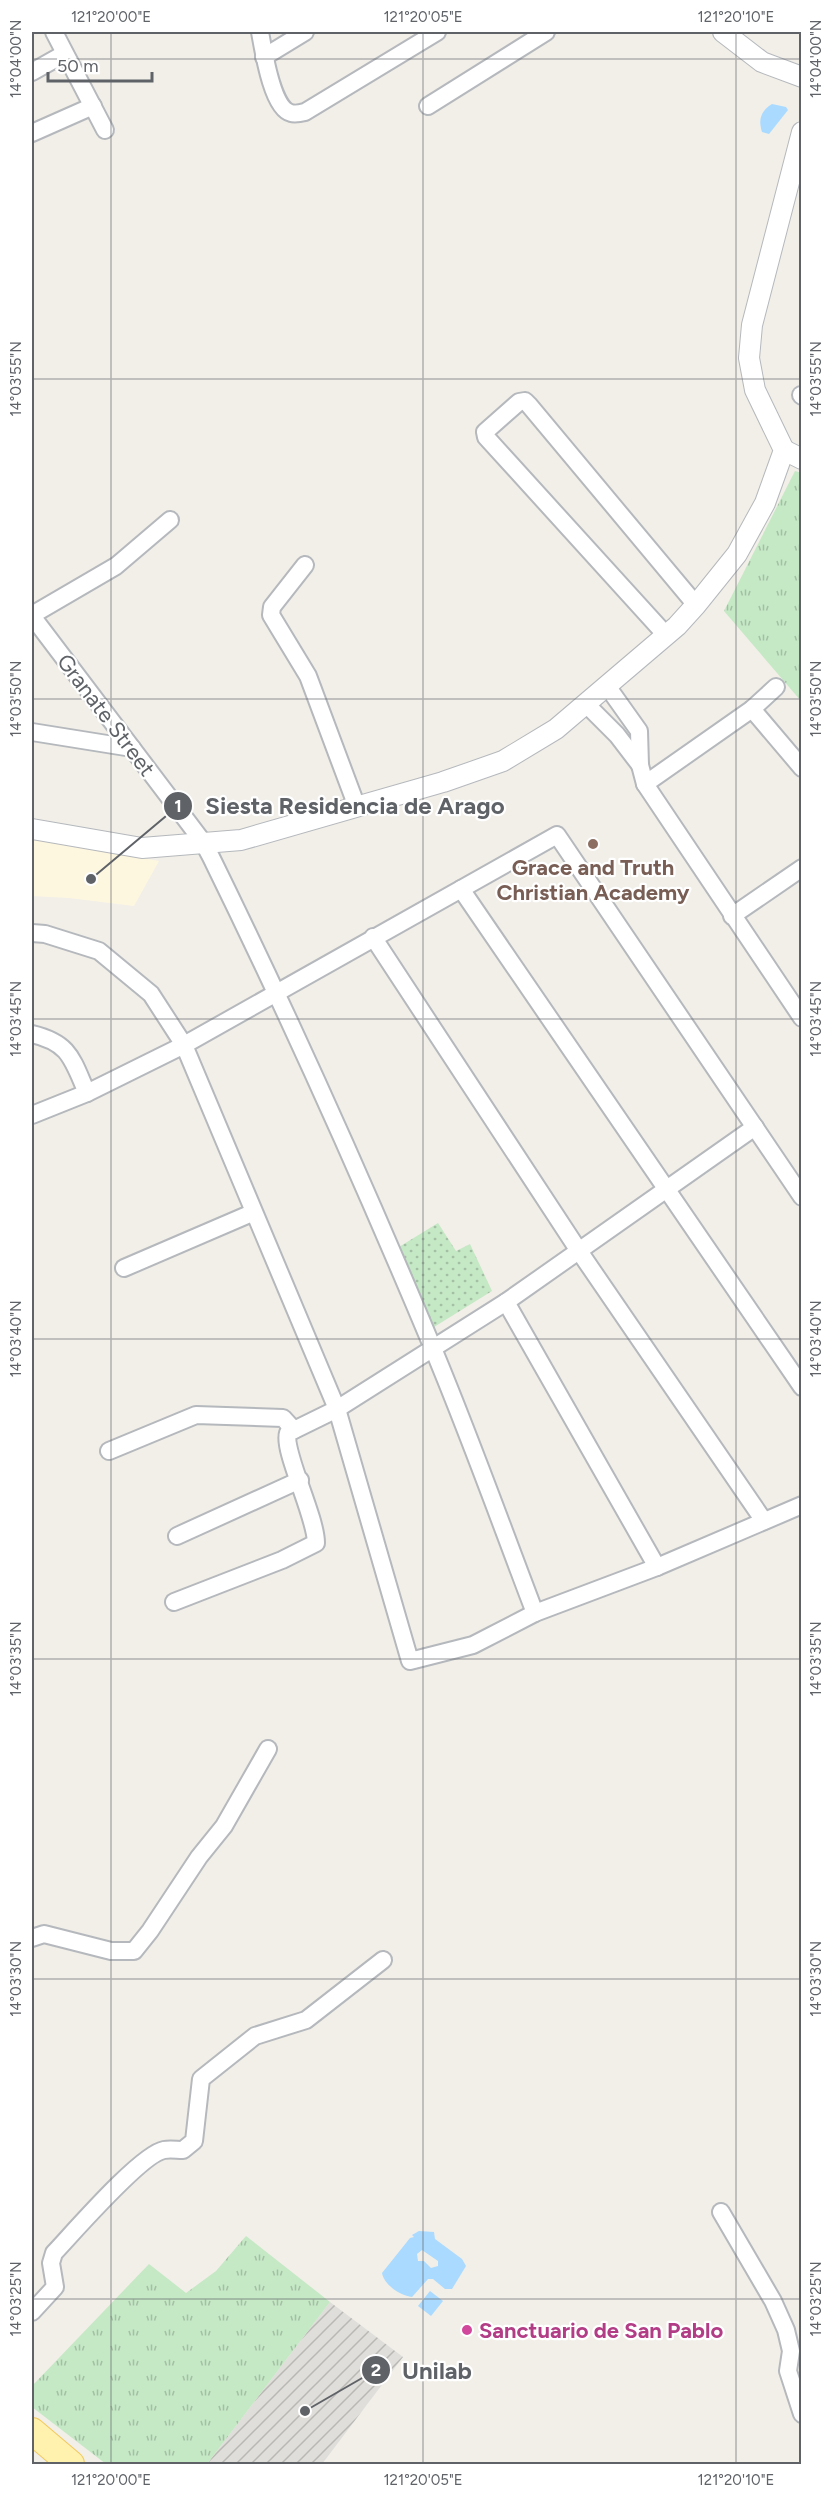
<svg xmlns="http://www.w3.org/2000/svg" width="833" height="2496" font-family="Figtree,sans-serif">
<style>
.commercial{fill:#fef7e0}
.industrial{fill:url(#industrial-furrows)}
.grass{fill:url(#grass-tufts)}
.garden{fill:url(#garden-dots)}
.water{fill:#aadaff;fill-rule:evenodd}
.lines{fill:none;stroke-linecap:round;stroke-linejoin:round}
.minor-casing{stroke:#b5b8bc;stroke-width:20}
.tertiary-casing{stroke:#b5b8bc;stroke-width:22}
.primary-casing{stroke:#f2c960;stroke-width:28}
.minor{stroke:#fff;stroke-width:16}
.tertiary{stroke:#fff;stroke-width:20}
.primary{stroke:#fff2af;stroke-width:26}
.ticks{fill:none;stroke:#5f6368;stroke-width:1.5;stroke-opacity:0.45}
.education-dot{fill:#8d6e63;stroke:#fff;stroke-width:2}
.hotel-dot{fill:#d1479c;stroke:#fff;stroke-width:2}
.labels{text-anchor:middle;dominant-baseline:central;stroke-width:4.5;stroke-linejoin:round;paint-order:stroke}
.street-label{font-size:22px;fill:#5f6368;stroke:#fff}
.education-label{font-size:22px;font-weight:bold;fill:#785e54;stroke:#fff}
.hotel-label{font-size:22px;font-weight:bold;fill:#b23c85;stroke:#fff;text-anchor:start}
.leader{fill:none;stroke:#5f6368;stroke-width:2}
.callout-dot{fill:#5f6368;stroke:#fff;stroke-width:2}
.mark-label{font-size:18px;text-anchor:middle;font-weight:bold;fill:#fff}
.callout-label{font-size:24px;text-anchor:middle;font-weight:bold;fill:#5f6368;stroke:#fff;stroke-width:4.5;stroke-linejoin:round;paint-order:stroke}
.neatline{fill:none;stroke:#5f6368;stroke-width:2}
.ticks-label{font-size:15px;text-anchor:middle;fill:#5f6368}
</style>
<defs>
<pattern id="industrial-furrows" width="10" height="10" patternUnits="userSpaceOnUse" patternTransform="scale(1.5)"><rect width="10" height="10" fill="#e0deda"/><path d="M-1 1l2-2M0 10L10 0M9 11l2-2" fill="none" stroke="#b9b8b5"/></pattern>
<pattern id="grass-tufts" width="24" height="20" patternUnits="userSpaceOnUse" patternTransform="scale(1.5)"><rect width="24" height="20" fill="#c5e8c5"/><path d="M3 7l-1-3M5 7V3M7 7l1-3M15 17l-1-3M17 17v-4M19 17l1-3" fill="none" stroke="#a3c0a4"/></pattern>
<pattern id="garden-dots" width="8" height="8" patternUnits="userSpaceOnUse" patternTransform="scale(1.5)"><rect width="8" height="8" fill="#c5e8c5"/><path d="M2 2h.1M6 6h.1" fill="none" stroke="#a3c0a4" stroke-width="1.8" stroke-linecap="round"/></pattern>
</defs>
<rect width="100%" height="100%" fill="#f1efe8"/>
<polygon class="commercial" points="32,838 83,847 159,861 134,906 69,898 32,896"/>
<polygon class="industrial" points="330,2302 403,2357 322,2464 207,2464"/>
<g class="grass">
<polygon points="795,471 802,473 801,701 724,611"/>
<polygon points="246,2236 330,2302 207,2464 106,2464 32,2407 32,2386 149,2264 186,2293 216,2271"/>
</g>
<polygon class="garden" points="438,1223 456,1251 470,1244 492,1291 434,1327 399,1247"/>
<g class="water">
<path d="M772,104L786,107L788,110L769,134L762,132C758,119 761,111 772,104Z"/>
<path d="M419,2231L434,2232L435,2239L462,2259L466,2266L452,2289H445L433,2279H428L412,2297C401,2296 384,2285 382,2273L410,2238L414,2237L412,2235ZM422,2250L438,2261V2266L431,2268L424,2261H418L417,2254Z"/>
<polygon points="430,2291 443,2301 431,2316 418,2306"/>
</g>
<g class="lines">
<defs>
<g id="minor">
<polyline points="54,32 105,130"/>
<path d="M260,32C263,48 272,109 291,113C294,114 301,113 305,112L437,32"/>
<polyline points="264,57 305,32"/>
<polyline points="32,72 64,54"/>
<polyline points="428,106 546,32"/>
<polyline points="32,133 93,106"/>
<polyline points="801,395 802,396"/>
<polyline points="305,565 272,607 271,615 308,676 357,807"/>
<polyline points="32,615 116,566 170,520"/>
<path d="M32,616L203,842L211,857C290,1018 363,1181 432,1346C469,1434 501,1524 535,1613"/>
<polyline points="665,634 486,437 485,432 519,402 525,401 529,405 696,605"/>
<polyline points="607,686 639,731 640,765 645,784 802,1018"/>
<polyline points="586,704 617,735 640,765"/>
<polyline points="752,709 802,768"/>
<polyline points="32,732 132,748"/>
<polyline points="645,784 752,709 776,687"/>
<polyline points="461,889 802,1387"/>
<polyline points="732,916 802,868"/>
<polyline points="32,933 45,934 99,951 151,994 184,1045 337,1409 410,1661 473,1645 535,1613 657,1567 802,1505"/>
<polyline points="373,937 579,1251 764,1521"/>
<path d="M32,1034C70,1043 72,1059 87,1093"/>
<polyline points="32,1115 87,1093 184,1045 557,835 802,1197"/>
<polyline points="124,1268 252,1213"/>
<polyline points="506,1302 657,1567"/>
<polyline points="109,1451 196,1415 283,1418 294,1430"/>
<polyline points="177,1536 300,1480"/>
<path d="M174,1602L282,1560L316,1543C316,1516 282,1450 288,1433L337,1409L506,1302L755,1127"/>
<polyline points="32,1938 44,1934 111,1951 134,1951 150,1931 199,1857 224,1826 268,1749"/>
<polyline points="721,2212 773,2301 786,2330 791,2351 788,2371 802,2414"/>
<path d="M32,2312L55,2287L51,2263L54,2253C73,2233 141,2154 164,2150C170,2149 177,2150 183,2150L194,2141L201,2079L255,2036L306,2020L383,1960"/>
</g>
<g id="tertiary">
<polyline points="723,32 762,62 802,77"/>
<polyline points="784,450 802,459"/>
<polyline points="32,829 142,848 241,840 443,782 503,761 556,729 677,626 696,605 737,554 765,503 784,450 755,390 749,358 752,325 802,132"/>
</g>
<polyline id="primary" points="32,2431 71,2464"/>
</defs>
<use href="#minor" class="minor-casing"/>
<use href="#tertiary" class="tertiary-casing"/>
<use href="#primary" class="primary-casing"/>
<use href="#minor" class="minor"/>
<use href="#tertiary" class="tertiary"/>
<use href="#primary" class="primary"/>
</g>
<path class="ticks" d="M111,32V2464M423,32V2464M736,32V2464M32,59H802M32,379H802M32,699H802M32,1019H802M32,1339H802M32,1659H802M32,1979H802M32,2299H802"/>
<circle class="education-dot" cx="593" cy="844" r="6"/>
<circle class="hotel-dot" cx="467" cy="2330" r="6"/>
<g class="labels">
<g class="street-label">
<text transform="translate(106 715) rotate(53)">Granate Street</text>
</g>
<g class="education-label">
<text x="593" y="867">Grace and Truth<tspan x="593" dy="25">Christian Academy</tspan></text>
</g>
<g class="hotel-label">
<text x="479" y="2330">Sanctuario de San Pablo</text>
</g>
</g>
<path class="leader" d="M91 879L178 806M305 2411L376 2370"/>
<g class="callout-dot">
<circle cx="91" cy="879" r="6"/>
<circle cx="305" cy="2411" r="6"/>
<circle cx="178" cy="806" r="15"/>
<circle cx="376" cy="2370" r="15"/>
</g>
<g class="mark-label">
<text x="178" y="812">1</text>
<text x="376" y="2376">2</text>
</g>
<g class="callout-label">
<text x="355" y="814">Siesta Residencia de Arago</text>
<text x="437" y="2379">Unilab</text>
</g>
<rect width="833" height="2496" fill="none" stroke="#ffffff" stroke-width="66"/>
<path d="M48 72v9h104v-9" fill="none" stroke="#5f6368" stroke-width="3"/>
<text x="57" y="72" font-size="18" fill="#5f6368" stroke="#ffffff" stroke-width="4.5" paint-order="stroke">50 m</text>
<rect x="33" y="33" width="767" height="2430" class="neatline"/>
<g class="ticks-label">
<text x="111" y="22">121°20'00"E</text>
<text x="423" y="22">121°20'05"E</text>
<text x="736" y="22">121°20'10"E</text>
<text transform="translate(16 59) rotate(-90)" y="5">14°04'00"N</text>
<text transform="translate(816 59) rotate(-90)" y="5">14°04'00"N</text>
<text transform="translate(16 379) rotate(-90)" y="5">14°03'55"N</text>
<text transform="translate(816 379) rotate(-90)" y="5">14°03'55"N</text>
<text transform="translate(16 699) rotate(-90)" y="5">14°03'50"N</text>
<text transform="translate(816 699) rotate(-90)" y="5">14°03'50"N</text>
<text transform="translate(16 1019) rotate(-90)" y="5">14°03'45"N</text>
<text transform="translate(816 1019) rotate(-90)" y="5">14°03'45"N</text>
<text transform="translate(16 1339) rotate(-90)" y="5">14°03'40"N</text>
<text transform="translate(816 1339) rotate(-90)" y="5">14°03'40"N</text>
<text transform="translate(16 1659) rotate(-90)" y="5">14°03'35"N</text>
<text transform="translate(816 1659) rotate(-90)" y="5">14°03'35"N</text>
<text transform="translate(16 1979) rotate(-90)" y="5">14°03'30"N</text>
<text transform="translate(816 1979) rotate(-90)" y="5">14°03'30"N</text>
<text transform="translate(16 2299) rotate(-90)" y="5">14°03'25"N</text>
<text transform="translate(816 2299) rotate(-90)" y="5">14°03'25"N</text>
<text x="111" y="2485">121°20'00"E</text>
<text x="423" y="2485">121°20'05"E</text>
<text x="736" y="2485">121°20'10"E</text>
</g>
</svg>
